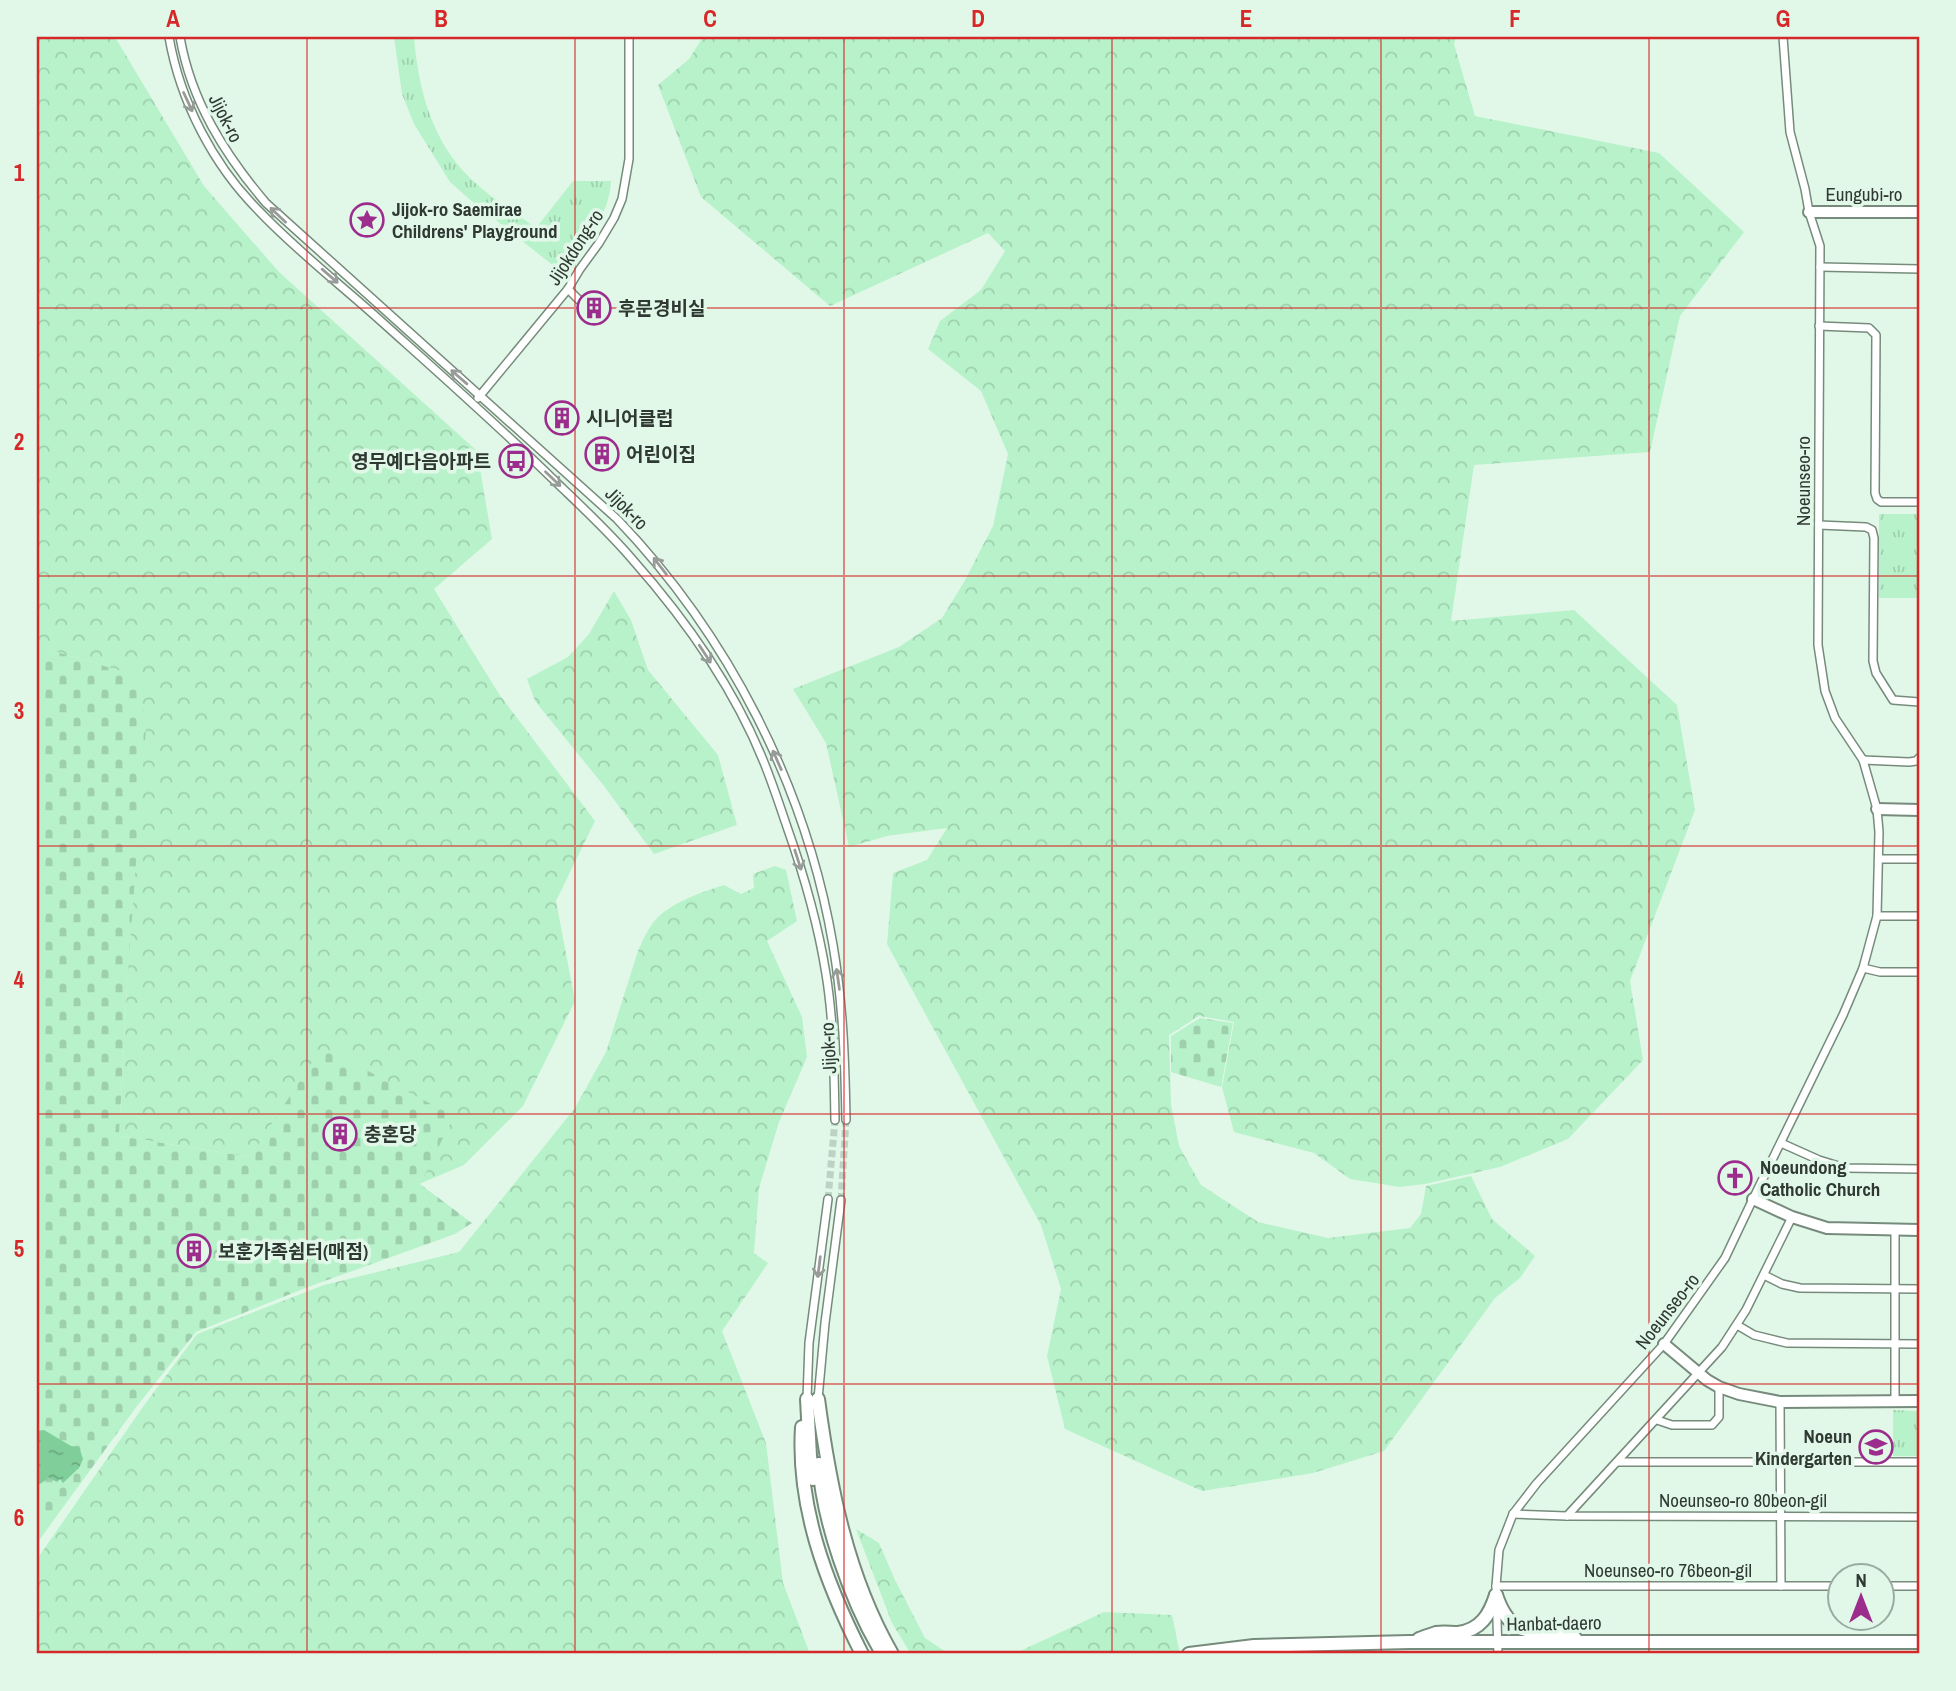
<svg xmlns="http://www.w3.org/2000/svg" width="1956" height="1691" font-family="'Archivo Narrow','Noto Sans KR',sans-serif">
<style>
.grass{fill:url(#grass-tufts)}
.forest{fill:url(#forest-crowns)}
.cemetery{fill:url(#cemetery-stones)}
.water{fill:url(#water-ripples)}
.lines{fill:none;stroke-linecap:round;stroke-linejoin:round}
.street-tunnel{stroke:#bdd2c4;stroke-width:7;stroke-dasharray:7 3.5;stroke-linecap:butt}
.street-casing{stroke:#768b7c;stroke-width:10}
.secondary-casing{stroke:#768b7c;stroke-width:14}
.primary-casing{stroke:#768b7c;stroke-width:16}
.street{stroke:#fff;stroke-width:7}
.secondary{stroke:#fff;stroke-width:10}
.primary{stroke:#fff;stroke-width:12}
.oneway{stroke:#979c98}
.grid{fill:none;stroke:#d62828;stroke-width:2;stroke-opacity:0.55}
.labels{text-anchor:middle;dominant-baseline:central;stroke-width:7;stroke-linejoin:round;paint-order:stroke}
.street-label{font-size:19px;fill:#2f3832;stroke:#e1f8e8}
.poi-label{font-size:19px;font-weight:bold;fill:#2f3832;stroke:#e1f8e8;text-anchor:start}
.neatline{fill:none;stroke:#d62828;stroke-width:2.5}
.grid-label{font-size:23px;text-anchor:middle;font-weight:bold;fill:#d62828}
</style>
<defs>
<pattern id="grass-tufts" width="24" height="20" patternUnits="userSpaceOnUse" patternTransform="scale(1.75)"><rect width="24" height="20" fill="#b8f2ca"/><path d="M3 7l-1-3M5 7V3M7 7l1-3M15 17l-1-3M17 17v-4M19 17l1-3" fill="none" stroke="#9ed0ae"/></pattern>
<pattern id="forest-crowns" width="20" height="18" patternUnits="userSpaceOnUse" patternTransform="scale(1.75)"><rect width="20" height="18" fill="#b8f2ca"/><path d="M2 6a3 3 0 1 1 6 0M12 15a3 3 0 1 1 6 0" fill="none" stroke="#9ed0ae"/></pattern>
<pattern id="cemetery-stones" width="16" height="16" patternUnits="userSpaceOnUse" patternTransform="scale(1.75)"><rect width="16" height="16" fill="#b8f2ca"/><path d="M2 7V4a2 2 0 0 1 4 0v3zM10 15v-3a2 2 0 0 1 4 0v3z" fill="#9ed0ae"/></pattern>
<pattern id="water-ripples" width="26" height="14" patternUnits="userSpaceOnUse" patternTransform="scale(1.75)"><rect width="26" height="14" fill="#80ce9a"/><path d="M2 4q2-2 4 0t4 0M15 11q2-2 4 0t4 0" fill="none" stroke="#69a87e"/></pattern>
</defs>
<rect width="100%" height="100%" fill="#e1f8e8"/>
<g class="grass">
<path d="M394,37H414C418,88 432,142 471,179C491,198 514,212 536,228L573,181H611C609,221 582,241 560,271L468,198L450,182L414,124L402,94Z"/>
<rect x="1879" y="514" width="39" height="84"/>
<polygon points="1893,1410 1919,1411 1919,1456 1893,1456"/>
</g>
<g class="forest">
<polygon points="37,37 115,37 204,186 279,272 477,451 492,539 434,589 499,694 595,821 556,901 575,1001 523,1106 464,1165 419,1184 119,1136 127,985 137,676 37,646"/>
<polygon points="703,37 1456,37 1454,44 1475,116 1659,153 1744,232 1680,316 1650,452 1474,465 1451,621 1574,610 1677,705 1695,810 1630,981 1643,1060 1568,1139 1500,1167 1425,1184 1400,1187 1350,1179 1314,1153 1234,1132 1222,1087 1234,1022 1199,1016 1169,1035 1171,1104 1179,1146 1201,1185 1258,1222 1328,1238 1410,1228 1421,1214 1426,1186 1471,1176 1492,1219 1535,1256 1520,1278 1495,1298 1384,1451 1313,1473 1202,1491 1065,1429 1047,1356 1061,1289 1041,1225 887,944 893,873 927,860 947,828 887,836 849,847 826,743 793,689 899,647 942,618 964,582 993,526 1008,454 981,391 928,349 940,321 981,290 1005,251 988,233 830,306 701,197 658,85 689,59"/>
<polygon points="614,591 631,620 648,670 718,755 737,825 654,854 604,786 535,701 527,679 568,657 589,634"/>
<path d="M775,866L786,870L797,921L767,941L802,1017L807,1057L779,1122L759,1188L754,1253L768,1263L722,1331L766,1443L783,1583L810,1654H37V1559L145,1404L197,1334L324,1285L459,1252L575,1108L606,1052L638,951C643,940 649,926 658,917C675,901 702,892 724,885L741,894L754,888L753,874Z"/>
<polygon points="856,1529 879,1543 895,1580 925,1638 949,1654 911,1654 892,1623"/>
<polygon points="1104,1612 1172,1615 1180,1654 1014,1654"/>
</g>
<g class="cemetery">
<polygon points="37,646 138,676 146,727 127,985 119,1136 250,1157 322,1047 454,1116 420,1184 472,1223 455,1234 308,1287 196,1332 137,1406 37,1543"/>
<polygon points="1200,1018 1233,1023 1221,1087 1171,1072 1171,1036"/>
</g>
<polygon class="water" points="44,1430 71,1446 79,1447 83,1459 79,1468 63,1483 60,1479 57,1482 49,1478 37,1486 37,1431"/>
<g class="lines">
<g class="street-tunnel">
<polyline points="828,1199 835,1120"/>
<polyline points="841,1200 846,1120"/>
</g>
<defs>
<g id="street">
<path d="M169,37C180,101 213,165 259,211C297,251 341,285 382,322C441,375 501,428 558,484C583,508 609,532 632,559C686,620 735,689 765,765C773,785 780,806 787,827C804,875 818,924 826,974C834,1023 834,1071 835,1120"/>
<path d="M180,37C191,101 225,155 266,203L617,519C728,635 806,786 833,945C843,1003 845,1061 846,1120"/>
<polyline points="1820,267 1919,269"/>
<polyline points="568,289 579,300"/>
<polyline points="1819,326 1869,328 1876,335 1875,493 1877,499 1881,502 1919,502"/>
<polyline points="478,398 568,289 580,269 599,243 614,218 622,199 629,159 629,37"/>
<polyline points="1819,525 1866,527 1872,530 1874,538 1873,661 1876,673 1893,700 1919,702"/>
<polyline points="1863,760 1909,762 1916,761 1919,758"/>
<polyline points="1879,859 1919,859"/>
<polyline points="1877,916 1919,916"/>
<polyline points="1863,968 1880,972 1919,972"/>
<polyline points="1781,1143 1819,1160 1845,1168 1919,1169"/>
<polyline points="1764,1275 1782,1284 1800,1288 1919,1289"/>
<polyline points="1737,1325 1754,1335 1787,1343 1919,1344"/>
<polyline points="807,1399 809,1343 828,1199"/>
<polyline points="818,1399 825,1323 841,1200"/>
<polyline points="1895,1400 1895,1230"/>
<polyline points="1780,1402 1781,1586"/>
<polyline points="1657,1420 1672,1425 1712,1425 1719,1417 1719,1387"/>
<polyline points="1618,1462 1919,1462"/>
<polyline points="1513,1514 1566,1516 1919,1517"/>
<polyline points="1567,1516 1722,1347 1746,1310 1792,1217"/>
<polyline points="1496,1586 1840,1586"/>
<polyline points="1882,1586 1919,1586"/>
<polyline points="1498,1654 1496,1586 1499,1550 1513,1514 1537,1483 1664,1344 1725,1258 1753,1199 1843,1015 1863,968 1877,916 1879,832 1877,809 1863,760 1835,718 1825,691 1818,645 1820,246 1809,212 1805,189 1790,132 1783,37"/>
</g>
<g id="secondary">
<polyline points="1809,212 1919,212"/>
<polyline points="1877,809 1919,810"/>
<polyline points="1753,1199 1792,1217 1827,1228 1919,1230"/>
<polyline points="1664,1344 1707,1380 1719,1387 1739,1394 1780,1402 1919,1401"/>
</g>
<g id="primary">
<polyline points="807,1399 810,1456 813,1479"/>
<path d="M818,1399C830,1488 847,1576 892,1654"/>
<path d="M802,1427C797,1507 826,1583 862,1654"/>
<path d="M819,1464C823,1521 850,1598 879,1648"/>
<path d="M1496,1595C1512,1643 1536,1627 1575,1638"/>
<path d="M1419,1639C1424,1637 1430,1635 1436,1633C1443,1632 1451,1633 1458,1633C1481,1630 1490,1614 1496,1595"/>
<polyline points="1189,1654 1254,1646 1409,1642 1919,1642"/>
</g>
</defs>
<use href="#street" class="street-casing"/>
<use href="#secondary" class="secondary-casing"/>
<use href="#primary" class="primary-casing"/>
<use href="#street" class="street"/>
<use href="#secondary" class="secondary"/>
<use href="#primary" class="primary"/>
</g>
<defs><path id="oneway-shaft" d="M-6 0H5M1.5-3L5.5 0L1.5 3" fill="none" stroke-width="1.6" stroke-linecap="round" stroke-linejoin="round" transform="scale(1.75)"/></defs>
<g class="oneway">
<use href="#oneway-shaft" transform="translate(188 102) rotate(65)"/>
<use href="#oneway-shaft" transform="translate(278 215) rotate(-137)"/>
<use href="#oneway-shaft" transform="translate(330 276) rotate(41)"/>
<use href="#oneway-shaft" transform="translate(459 377) rotate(-139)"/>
<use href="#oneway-shaft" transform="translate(553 479) rotate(44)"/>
<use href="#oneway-shaft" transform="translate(660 566) rotate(-128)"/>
<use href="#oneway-shaft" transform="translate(705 654) rotate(57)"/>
<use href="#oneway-shaft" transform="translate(777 760) rotate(-114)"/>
<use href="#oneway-shaft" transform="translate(798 860) rotate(72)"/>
<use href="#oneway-shaft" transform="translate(838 979) rotate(-98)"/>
<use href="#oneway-shaft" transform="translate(819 1267) rotate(97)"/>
</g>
<path class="grid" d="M307,37V1654M575,37V1654M844,37V1654M1112,37V1654M1381,37V1654M1649,37V1654M37,308H1919M37,576H1919M37,846H1919M37,1114H1919M37,1384H1919"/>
<defs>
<symbol id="sight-ring" viewBox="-11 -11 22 22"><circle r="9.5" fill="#e1f8e8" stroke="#9c2d8c" stroke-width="1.5"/><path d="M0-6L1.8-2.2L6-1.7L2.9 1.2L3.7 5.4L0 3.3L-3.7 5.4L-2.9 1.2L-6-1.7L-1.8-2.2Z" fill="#9c2d8c"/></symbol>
<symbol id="building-ring" viewBox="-11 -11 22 22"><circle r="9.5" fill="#e1f8e8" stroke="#9c2d8c" stroke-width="1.5"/><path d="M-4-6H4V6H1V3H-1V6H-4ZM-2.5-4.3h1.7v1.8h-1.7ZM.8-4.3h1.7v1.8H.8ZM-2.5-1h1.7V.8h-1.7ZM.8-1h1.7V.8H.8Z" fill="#9c2d8c"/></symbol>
<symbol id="bus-ring" viewBox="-11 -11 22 22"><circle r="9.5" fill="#e1f8e8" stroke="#9c2d8c" stroke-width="1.5"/><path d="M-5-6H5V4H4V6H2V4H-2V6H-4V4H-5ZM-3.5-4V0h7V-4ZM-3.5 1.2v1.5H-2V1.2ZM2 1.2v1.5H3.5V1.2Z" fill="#9c2d8c"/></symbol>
<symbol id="church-ring" viewBox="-11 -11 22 22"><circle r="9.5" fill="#e1f8e8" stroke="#9c2d8c" stroke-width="1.5"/><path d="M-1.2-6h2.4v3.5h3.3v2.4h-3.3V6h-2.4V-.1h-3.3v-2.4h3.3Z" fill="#9c2d8c"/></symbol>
<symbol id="school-ring" viewBox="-11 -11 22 22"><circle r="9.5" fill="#e1f8e8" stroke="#9c2d8c" stroke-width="1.5"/><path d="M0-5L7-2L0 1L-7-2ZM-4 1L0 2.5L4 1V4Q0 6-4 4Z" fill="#9c2d8c"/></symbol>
</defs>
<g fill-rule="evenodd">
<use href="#sight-ring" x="348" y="201" width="38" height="38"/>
<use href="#building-ring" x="575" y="289" width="38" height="38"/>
<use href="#building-ring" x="543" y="399" width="38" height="38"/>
<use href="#building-ring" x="583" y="435" width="38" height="38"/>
<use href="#bus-ring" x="497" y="442" width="38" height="38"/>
<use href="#building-ring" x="321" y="1115" width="38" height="38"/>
<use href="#church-ring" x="1716" y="1159" width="38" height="38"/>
<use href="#building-ring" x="175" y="1232" width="38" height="38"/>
<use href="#school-ring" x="1857" y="1428" width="38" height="38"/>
</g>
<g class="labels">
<g class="street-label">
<text transform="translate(226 118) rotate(63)">Jijok-ro</text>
<text x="1864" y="194">Eungubi-ro</text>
<text transform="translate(575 247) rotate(-57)">Jijokdong-ro</text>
<text transform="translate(1803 481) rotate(-90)">Noeunseo-ro</text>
<text transform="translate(627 508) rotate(45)">Jijok-ro</text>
<text transform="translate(828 1048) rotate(-93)">Jijok-ro</text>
<text transform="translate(1667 1311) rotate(-52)">Noeunseo-ro</text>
<text x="1743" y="1500">Noeunseo-ro 80beon-gil</text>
<text x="1668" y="1570">Noeunseo-ro 76beon-gil</text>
<text transform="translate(1554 1623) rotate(-1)">Hanbat-daero</text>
</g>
<g class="poi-label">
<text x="392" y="209">Jijok-ro Saemirae<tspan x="392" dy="22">Childrens' Playground</tspan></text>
<text x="618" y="308">후문경비실</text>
<text x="586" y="418">시니어클럽</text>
<text x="626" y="454">어린이집</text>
<text x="491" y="461" text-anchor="end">영무예다음아파트</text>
<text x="364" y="1134">충혼당</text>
<text x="1760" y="1167">Noeundong<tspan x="1760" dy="22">Catholic Church</tspan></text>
<text x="218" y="1251">보훈가족쉼터(매점)</text>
<text x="1852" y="1436" text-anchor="end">Noeun<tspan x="1852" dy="22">Kindergarten</tspan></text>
</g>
</g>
<rect width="1956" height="1691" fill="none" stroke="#e1f8e8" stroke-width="77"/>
<g transform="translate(1861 1597)"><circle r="33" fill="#e1f8e8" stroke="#9aab9f" stroke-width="2"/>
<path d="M0-5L12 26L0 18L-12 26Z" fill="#9c2d8c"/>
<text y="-10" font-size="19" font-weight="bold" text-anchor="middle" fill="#2f3832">N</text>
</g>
<rect x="38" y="38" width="1880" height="1614" class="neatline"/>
<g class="grid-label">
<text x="173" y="27">A</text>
<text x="441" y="27">B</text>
<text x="710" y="27">C</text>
<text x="978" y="27">D</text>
<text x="1246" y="27">E</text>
<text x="1515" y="27">F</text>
<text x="1783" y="27">G</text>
<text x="19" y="181">1</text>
<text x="19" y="450">2</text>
<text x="19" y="719">3</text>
<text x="19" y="988">4</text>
<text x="19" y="1257">5</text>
<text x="19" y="1526">6</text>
</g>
</svg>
